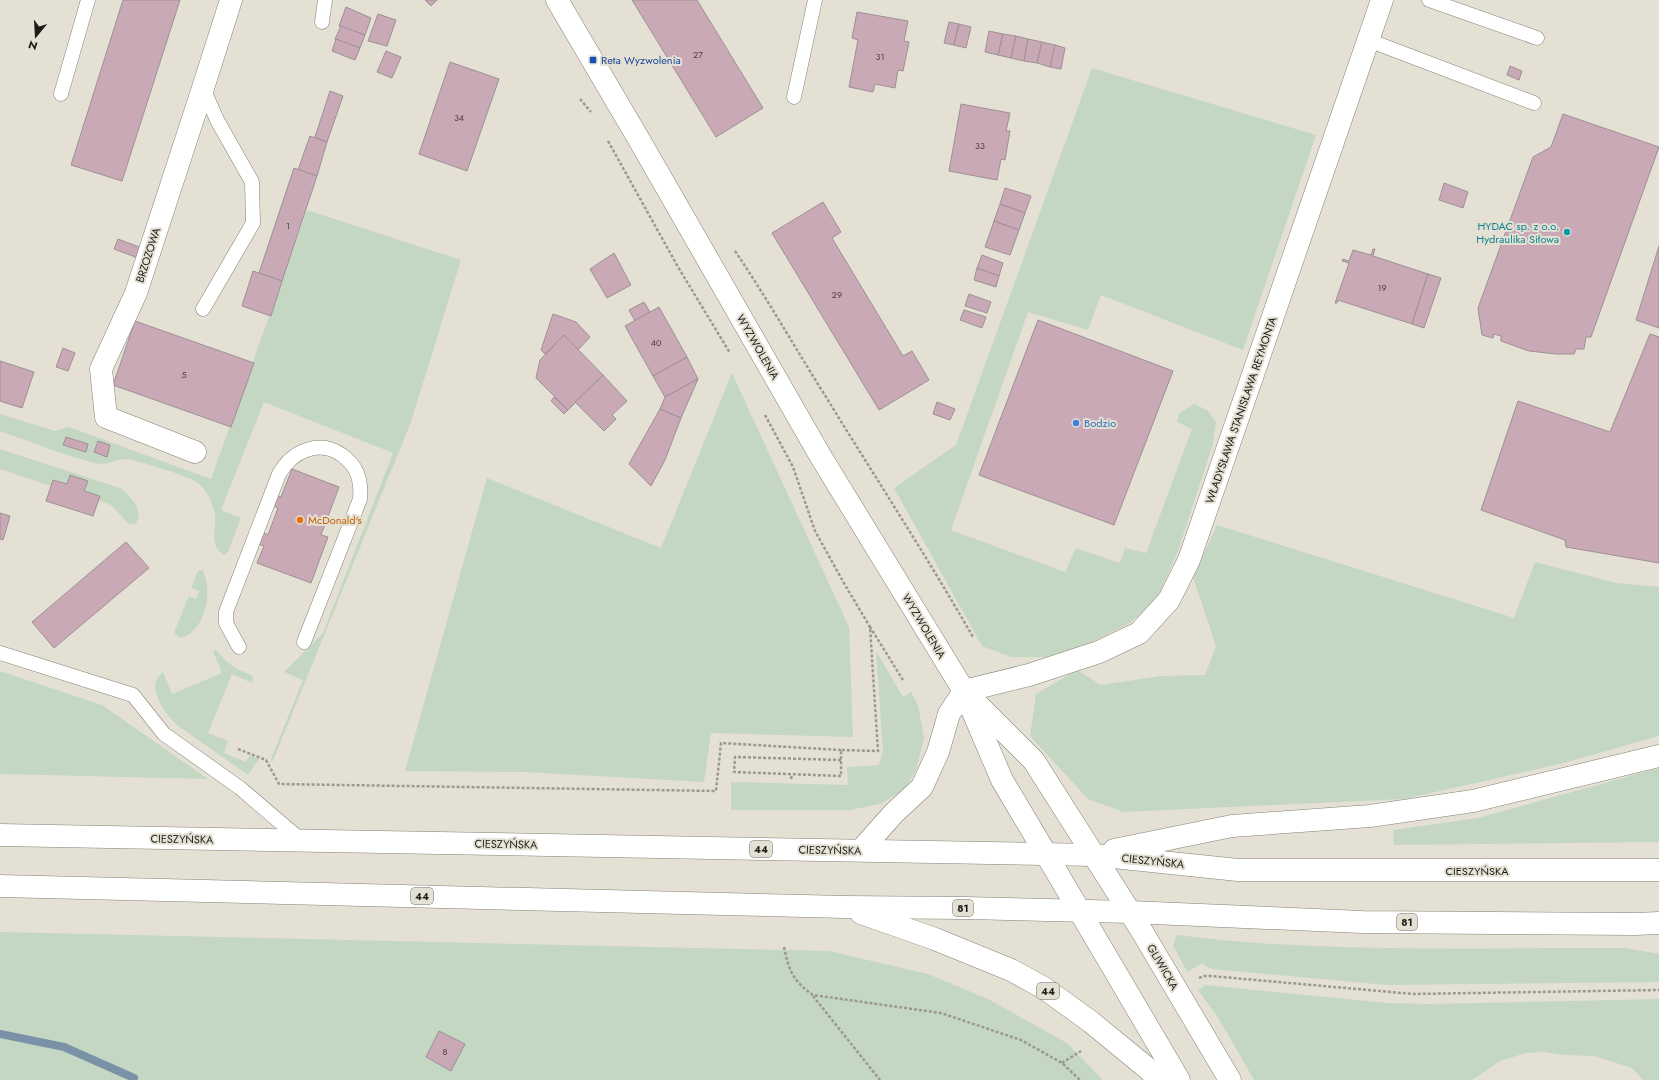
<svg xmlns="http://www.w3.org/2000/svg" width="1659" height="1080" font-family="Jost,sans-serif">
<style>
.green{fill:#c4d7c3}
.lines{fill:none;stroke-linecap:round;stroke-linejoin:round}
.stream{stroke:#7a91a8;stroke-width:8}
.building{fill:#caa9b7;stroke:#9d9095}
.service-casing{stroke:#838175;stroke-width:15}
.minor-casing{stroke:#838175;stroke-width:23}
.tertiary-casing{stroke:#838175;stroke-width:23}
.primary-casing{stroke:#838175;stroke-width:23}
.path{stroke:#9b998f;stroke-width:2.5;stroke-dasharray:3 2;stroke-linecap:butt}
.service{stroke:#fff;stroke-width:14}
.minor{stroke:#fff;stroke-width:22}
.tertiary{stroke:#fff;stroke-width:22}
.primary{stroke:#fff;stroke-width:22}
.transit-dot{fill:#1a4fb4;stroke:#e4e1d4;stroke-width:1.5}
.culture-dot{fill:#0f9aa8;stroke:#e4e1d4;stroke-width:1.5}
.shop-dot{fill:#3f7fe0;stroke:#e4e1d4;stroke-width:1.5}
.food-dot{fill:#e8710a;stroke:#e4e1d4;stroke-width:1.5}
.labels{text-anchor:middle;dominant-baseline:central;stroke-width:4;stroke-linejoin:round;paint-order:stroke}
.number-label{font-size:9px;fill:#483f40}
.shield{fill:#e4e1d4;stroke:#595750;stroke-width:1}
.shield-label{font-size:10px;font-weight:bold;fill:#1d1c18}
.transit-label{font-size:11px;fill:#164399;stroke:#e4e1d4;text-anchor:start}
.culture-label{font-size:11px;fill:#0d838f;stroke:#e4e1d4;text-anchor:end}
.street-label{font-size:11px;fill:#1d1c18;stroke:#e4e1d4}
.shop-label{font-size:11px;fill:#366cbe;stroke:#e4e1d4;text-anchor:start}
.food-label{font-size:11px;fill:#c56008;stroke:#e4e1d4;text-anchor:start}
</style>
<rect width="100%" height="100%" fill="#e4e1d4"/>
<g class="green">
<polygon points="1092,68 1316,135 1243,350 1101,295 1088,330 1028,312 951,530 1065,572 1076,548 1120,563 1125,548 1146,553 1192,429 1177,422 1179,413 1194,404 1207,410 1216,422 1213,444 1177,554 1156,600 1130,623 1062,657 1011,657 982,646 894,488 956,445"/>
<path d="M307,210L461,260L411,422L272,763L271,759L303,680L284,672L323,633L393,453L264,402L221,510L241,518L228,552L224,555C209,545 216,530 215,516C213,504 207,489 196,482C188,476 134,459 125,459C115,460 104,466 95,463C63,455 31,442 0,431V414L55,431L69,427L211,479Z"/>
<polygon points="732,373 849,627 853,737 711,733 704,782 525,772 405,771 487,478 661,548"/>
<path d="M0,449L120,488C130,496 146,511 135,524H129L111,505L98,500L99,496L84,491L87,481L70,475L67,484L53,480L51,486L0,469Z"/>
<polygon points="1217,525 1514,618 1535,562 1616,583 1659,587 1659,736 1560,764 1404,799 1123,812 1088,799 1030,736 1036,694 1077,670 1101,685 1161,676 1205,675 1216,646 1193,577"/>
<path d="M200,570L203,571C213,592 206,630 181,638L175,634V630L189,596L196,599L199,591L191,588L197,572Z"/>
<path d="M216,650L226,661L235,668L251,675L253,677L252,683L232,674L208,733L228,741L224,753L246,762L250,755L259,759L248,775L177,725C165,714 144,686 163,672L172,694L222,673L213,651Z"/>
<polygon points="876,651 903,697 911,692 918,705 924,738 916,770 904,790 880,804 850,810 731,810 731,782 848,785 847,767 879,765 883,750"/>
<polygon points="0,671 102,705 208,779 0,774"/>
<polygon points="1659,768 1659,842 1394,845 1393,830 1478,818"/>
<polygon points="0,932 829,951 928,974 988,999 1067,1043 1103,1080 0,1080"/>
<path d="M1177,935C1326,954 1476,947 1625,948L1659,954V982L1386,985L1212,969L1205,966L1203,963L1187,972L1173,945Z"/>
<polygon points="1205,985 1387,1003 1429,1004 1659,999 1659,1080 1643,1080 1632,1068 1594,1056 1565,1055 1544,1052 1526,1053 1500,1061 1472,1080 1254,1080 1219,1019 1198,990"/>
</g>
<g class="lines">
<polyline class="stream" points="0,1034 64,1047 134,1078"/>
</g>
<g class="building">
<polygon points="123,0 180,0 122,181 71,165"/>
<polygon points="425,0 437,0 431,6"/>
<polygon points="632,0 697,0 763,108 716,137"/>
<polygon points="346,7 371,18 365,35 339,26"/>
<polygon points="857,12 908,21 904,41 909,42 903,71 898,70 895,88 875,84 873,92 849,87 858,40 852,38"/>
<polygon points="378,14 396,20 387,46 368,41"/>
<polygon points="949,22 959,24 954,45 944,43"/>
<polygon points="959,24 971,27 966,48 954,45"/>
<polygon points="341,26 365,35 360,48 335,39"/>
<polygon points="989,31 1003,34 998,55 985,52"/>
<polygon points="1003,34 1016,36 1011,58 998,55"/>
<polygon points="1016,36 1028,39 1024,61 1011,58"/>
<polygon points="336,39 360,48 355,60 332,51"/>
<polygon points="1028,39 1042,42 1037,63 1024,61"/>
<polygon points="1042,42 1055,45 1050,67 1037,63"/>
<polygon points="1055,45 1065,48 1061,69 1050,67"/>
<polygon points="386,51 401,57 392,78 377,72"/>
<polygon points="450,62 499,79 467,171 419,154"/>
<polygon points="1510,66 1522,71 1519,80 1507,75"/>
<polygon points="330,91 343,96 327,142 315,137"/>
<polygon points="961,104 1010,113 1006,131 1010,131 1005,160 1001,159 997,180 949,171"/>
<polygon points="1563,114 1659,147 1591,337 1586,337 1584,349 1576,349 1574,354 1556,354 1529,351 1501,341 1501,336 1494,334 1493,338 1482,335 1478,308 1533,157 1551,147"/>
<polygon points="310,136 327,142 317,176 298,170"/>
<polygon points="294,168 317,176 282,281 259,273"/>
<polygon points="1444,183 1468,192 1463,208 1439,200"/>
<polygon points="1005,188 1031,196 1025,213 1000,204"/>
<polygon points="823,202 841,232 832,238 903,356 912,351 929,380 879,410 772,233"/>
<polygon points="1000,204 1025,213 1019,230 994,221"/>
<polygon points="994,221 1019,230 1010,255 985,247"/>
<polygon points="118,239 142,248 138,258 114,249"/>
<polygon points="1659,246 1659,328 1636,320"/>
<polygon points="1373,249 1375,249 1373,256 1428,274 1412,324 1338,300 1337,303 1335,303 1349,263 1342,261 1343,259 1349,261 1353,250 1371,255"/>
<polygon points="614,253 631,285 607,298 590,269"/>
<polygon points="982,255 1003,263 999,276 977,268"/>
<polygon points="977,268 999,276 996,287 974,280"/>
<polygon points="253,271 282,281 271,316 242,306"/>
<polygon points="1428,274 1441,278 1424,328 1412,324"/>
<polygon points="969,294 991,302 987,313 965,306"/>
<polygon points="644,302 650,312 635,321 629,310"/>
<polygon points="659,307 687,357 653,376 625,326"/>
<polygon points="964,310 986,317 982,328 960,320"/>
<polygon points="553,314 576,322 590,337 578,350 564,335 545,354 541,350"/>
<polygon points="1038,320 1173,371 1114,525 979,475"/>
<polygon points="135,321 254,363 231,427 113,385"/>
<polygon points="1650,334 1659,337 1659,563 1566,547 1565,540 1481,510 1518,401 1610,432"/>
<polygon points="564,335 603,375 568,410 536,378 540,360"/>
<polygon points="63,348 75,353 68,371 56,367"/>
<polygon points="687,357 698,379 665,397 653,376"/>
<polygon points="0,361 34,372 22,408 0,401"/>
<polygon points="603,375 627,401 612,415 616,419 604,431 575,402"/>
<polygon points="698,379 681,418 660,409 665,397"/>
<polygon points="554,397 568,410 564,414 551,401"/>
<polygon points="937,402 955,409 950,420 933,414"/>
<polygon points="660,409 681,418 665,460 651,486 629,464"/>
<polygon points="66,437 88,444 86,452 63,445"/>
<polygon points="98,441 110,445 107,457 94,452"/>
<polygon points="292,469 339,487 321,535 328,537 311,583 257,563 264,546 258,544 262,532 268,535 278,508 272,505 276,495 281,497"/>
<polygon points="70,475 88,481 84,491 100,496 93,516 46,501 53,480 67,484"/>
<polygon points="0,513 10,516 3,540 0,539"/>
<polygon points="126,542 149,568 54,648 32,622"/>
<polygon points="439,1031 465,1044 451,1071 426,1057"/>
</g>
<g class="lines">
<defs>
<g id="service">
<polyline points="1429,0 1537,38"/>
<polyline points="322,22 325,0"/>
<polyline points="1368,40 1534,103"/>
<polyline points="61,94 88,0"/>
<polyline points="794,97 815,0"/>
<polyline points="203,309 253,223 252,182 217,120 203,88"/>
<path d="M239,647L226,623V612L279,474C292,451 319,439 342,455C347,459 352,463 355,469C360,478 361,489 360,499L304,642"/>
<polyline points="0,653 133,695 164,734 240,788 302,841"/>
</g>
<g id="minor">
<polyline points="195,452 106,417 101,369 136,293 203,88 231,0"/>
<polyline points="964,691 1029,675 1099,652 1139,633 1169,600 1189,560 1382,0"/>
</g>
<g id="tertiary">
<polyline points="557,0 641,143 821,457 964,691 1002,780 1046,854"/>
<polyline points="972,699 1034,761 1140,928 1230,1080"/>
<polyline points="861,850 894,813 922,787 938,752 949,714 964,691"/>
</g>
<g id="primary">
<polyline points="0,835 1094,855 1238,870 1659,870"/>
<polyline points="1114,850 1232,826 1370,816 1473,801 1659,756"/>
<polyline points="1046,854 1179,1080"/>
<polyline points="0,886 845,907 966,908 1130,912 1362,922 1635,924 1659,923"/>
<polyline points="861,913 935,939 1011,970 1044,988 1091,1022 1147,1068 1160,1080"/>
</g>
</defs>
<use href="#service" class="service-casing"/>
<use href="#minor" class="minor-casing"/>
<use href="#tertiary" class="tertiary-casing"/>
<use href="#primary" class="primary-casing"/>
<g class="path">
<polyline points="580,99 591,112"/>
<polyline points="608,141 678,267 730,353"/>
<path d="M735,251C767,298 795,348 826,397C875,477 926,555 973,637"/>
<polyline points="765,415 793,467 815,531 845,585 870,627"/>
<polyline points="238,749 266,760 279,784 716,791 721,743 841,750"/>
<polyline points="841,760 735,757 734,772 841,776 841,750 878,751 870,627 903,680"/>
<polyline points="791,779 792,774"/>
<path d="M784,947C789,971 793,981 813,995L941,1013L1021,1040L1062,1063L1080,1080"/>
<polyline points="1199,978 1204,976 1211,976 1413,994 1659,990"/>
<polyline points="813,996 880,1080"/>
<polyline points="1062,1063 1081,1051"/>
</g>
<use href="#service" class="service"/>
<use href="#minor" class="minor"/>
<use href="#tertiary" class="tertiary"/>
<use href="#primary" class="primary"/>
</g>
<rect class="transit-dot" x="589" y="56" width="8" height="8" rx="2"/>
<circle class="culture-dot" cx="1567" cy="232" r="4"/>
<circle class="shop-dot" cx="1076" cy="423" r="4"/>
<circle class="food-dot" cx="300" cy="520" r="4"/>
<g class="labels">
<g class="number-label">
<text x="698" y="54">27</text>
<text x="880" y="56">31</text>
<text x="459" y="117">34</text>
<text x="980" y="145">33</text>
<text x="288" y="225">1</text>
<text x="1382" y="287">19</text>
<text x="837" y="294">29</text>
<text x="656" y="342">40</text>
<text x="184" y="374">5</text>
<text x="445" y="1051">8</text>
</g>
<g class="shield">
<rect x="750" y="841" width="22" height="16" rx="3"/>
<rect x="411" y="888" width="22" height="16" rx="3"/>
<rect x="953" y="900" width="20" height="16" rx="3"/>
<rect x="1397" y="914" width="20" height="16" rx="3"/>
<rect x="1037" y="983" width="22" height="16" rx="3"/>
</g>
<g class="shield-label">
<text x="761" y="849">44</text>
<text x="422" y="896">44</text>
<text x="963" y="908">81</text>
<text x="1407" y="922">81</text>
<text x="1048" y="991">44</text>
</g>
<g class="transit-label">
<text x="601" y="60">Reta Wyzwolenia</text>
</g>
<g class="culture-label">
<text x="1559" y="226">HYDAC sp. z o.o.<tspan x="1559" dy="13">Hydraulika Siłowa</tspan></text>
</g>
<g class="street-label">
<text transform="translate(148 255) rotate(-72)">BRZOZOWA</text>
<text transform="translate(758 347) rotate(60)">WYZWOLENIA</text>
<text transform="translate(1241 410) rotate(-71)">WŁADYSŁAWA STANISŁAWA REYMONTA</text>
<text transform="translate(924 626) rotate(59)">WYZWOLENIA</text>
<text transform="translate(182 839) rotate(1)">CIESZYŃSKA</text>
<text transform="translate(506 844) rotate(1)">CIESZYŃSKA</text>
<text transform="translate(830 850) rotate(1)">CIESZYŃSKA</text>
<text transform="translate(1153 861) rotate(6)">CIESZYŃSKA</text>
<text x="1477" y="871">CIESZYŃSKA</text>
<text transform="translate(1163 967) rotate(60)">GLIWICKA</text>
</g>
<g class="shop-label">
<text x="1084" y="423">Bodzio</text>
</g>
<g class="food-label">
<text x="308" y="520">McDonald's</text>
</g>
</g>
<g transform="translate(36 36) rotate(198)" stroke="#e4e1d4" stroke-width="3" paint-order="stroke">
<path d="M0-3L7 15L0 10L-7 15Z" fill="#1d1c18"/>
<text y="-6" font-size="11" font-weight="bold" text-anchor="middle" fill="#1d1c18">N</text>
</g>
</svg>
